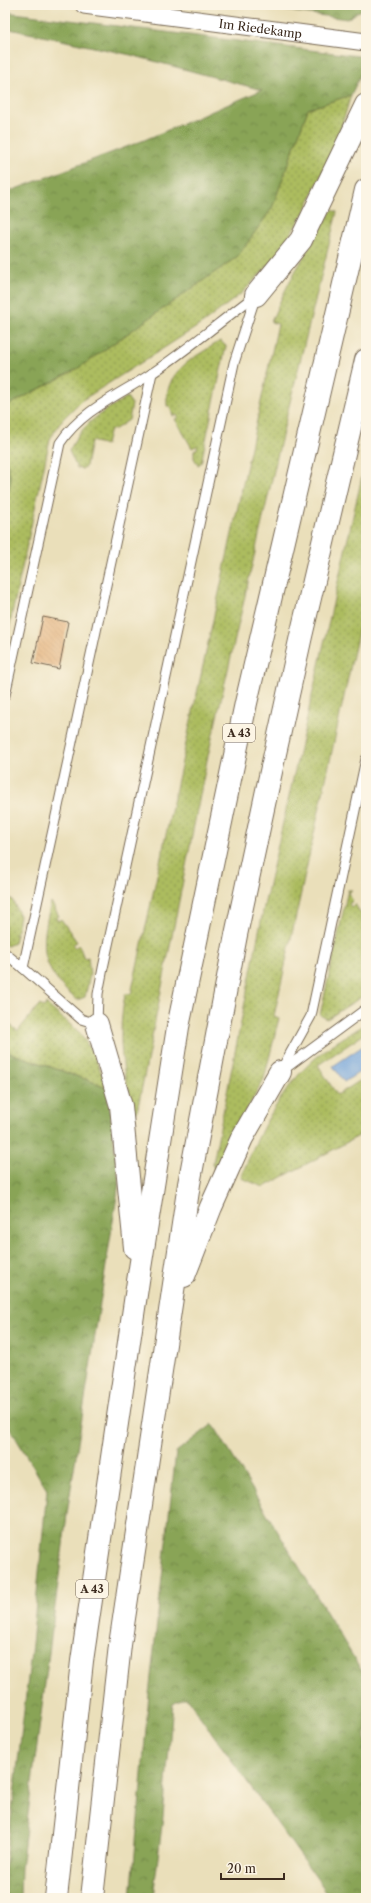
<svg xmlns="http://www.w3.org/2000/svg" width="371" height="1903" font-family="'Libre Caslon Text',serif">
<style>
.grass{fill:url(#grass-dots);stroke:#74733e}
.forest{fill:url(#forest-crowns);stroke:#62673a}
.water{fill:#6fa2da;stroke:#55667c}
.building{fill:url(#building-back-hatch)}
.lines{fill:none;stroke-linecap:round;stroke-linejoin:round}
.service-casing{stroke:#786955;stroke-width:11}
.minor-casing{stroke:#786955;stroke-width:19}
.motorway-casing{stroke:#786955;stroke-width:24}
.service{stroke:#fff;stroke-width:9}
.minor{stroke:#fff;stroke-width:17}
.motorway{stroke:#fff;stroke-width:22}
.labels{text-anchor:middle;dominant-baseline:central;stroke-width:3;stroke-linejoin:round;paint-order:stroke}
.shield{fill:#fcf5e5;stroke:#75675a;stroke-width:1}
.shield-label{font-size:11px;font-weight:bold;fill:#3b2a1e}
.street-label{font-size:12px;fill:#3b2a1e;stroke:#fcf5e5}
</style>
<defs>
<pattern id="grass-dots" width="8" height="8" patternUnits="userSpaceOnUse"><rect width="8" height="8" fill="#acbc5f"/><path d="M2 2h.1M6 6h.1" fill="none" stroke="#8d994e" stroke-width="1.8" stroke-linecap="round"/></pattern>
<pattern id="forest-crowns" width="20" height="18" patternUnits="userSpaceOnUse"><rect width="20" height="18" fill="#89a456"/><path d="M2 6a3 3 0 1 1 6 0M12 15a3 3 0 1 1 6 0" fill="none" stroke="#718647"/></pattern>
<pattern id="building-back-hatch" width="6" height="6" patternUnits="userSpaceOnUse"><rect width="6" height="6" fill="#e5b27b"/><path d="M-1 5l2 2M0 0l6 6M5-1l2 2" fill="none" stroke="#bb9164"/></pattern>
</defs>
<rect width="100%" height="100%" fill="#fcf5e5"/>
<filter id="ink" filterUnits="userSpaceOnUse"><feTurbulence type="fractalNoise" baseFrequency=".025" numOctaves="2"/><feDisplacementMap in="SourceGraphic" scale="8" xChannelSelector="R" yChannelSelector="G"/><feConvolveMatrix kernelMatrix="1 2 1 2 8 2 1 2 1" color-interpolation-filters="sRGB"/></filter>
<filter id="wash" filterUnits="userSpaceOnUse"><feTurbulence type="fractalNoise" baseFrequency=".012" numOctaves="4" result="noise"/><feDisplacementMap in="SourceGraphic" scale="16" xChannelSelector="R" yChannelSelector="G"/><feGaussianBlur stdDeviation="0.9" result="paint"/><feColorMatrix in="noise" values="0 0 0 0 0 0 0 0 0 0 0 0 0 0 0 0 0 1.4 0 .05"/><feComposite in="paint" operator="in"/></filter>
<g filter="url(#wash)">
<rect width="100%" height="100%" fill="#eadfba"/>
<g class="grass">
<polygon points="351,95 338,138 305,211 274,260 242,293 203,323 81,401 62,420 50,439 5,646 5,504 11,480 5,456 5,407 77,369 238,256 272,208 308,109"/>
<path d="M332,210L337,212L288,410L207,760L137,1112L135,1113C121,1070 117,1039 125,994H131L278,324L271,322C287,282 309,247 332,210Z"/>
<path d="M220,341L226,346L201,463L198,465L194,458V451L198,448L196,446L192,448L175,419L178,418L177,415L173,416L170,406H167C164,370 194,358 220,341Z"/>
<path d="M127,397L132,404L129,420L114,430L110,429L106,445L91,441L86,466L82,469L77,468L69,451C85,420 99,415 127,397Z"/>
<polygon points="366,459 366,596 274,1016 279,1018 264,1079 214,1169 213,1163 264,906"/>
<polygon points="348,890 352,890 348,893 353,901 349,904 351,907 355,904 366,922 366,994 327,1019 320,1015"/>
<polygon points="8,899 12,899 20,916 14,943 7,946 5,945 5,902 8,902"/>
<path d="M51,902L59,916L56,918L58,921L61,919L77,942L73,944L74,948L79,945L84,958L88,957L90,975L85,997L77,1000C39,969 40,947 51,902Z"/>
<polygon points="46,1004 80,1033 94,1055 107,1087 5,1051 5,1021 18,1031 39,1005 44,1007"/>
<path d="M366,1024V1033L318,1065L337,1095L366,1077V1132L264,1187L241,1178C256,1136 283,1085 318,1056C332,1043 350,1034 366,1024Z"/>
</g>
<g class="forest">
<polygon points="245,5 366,5 366,7 347,19"/>
<polygon points="5,12 366,57 366,63 351,95 308,109 272,208 238,256 77,369 5,407 5,193 142,141 262,90 131,55 5,28"/>
<polygon points="5,456 11,480 5,504"/>
<polygon points="5,1051 107,1087 119,1183 68,1507 21,1868 20,1898 5,1898 5,1870 32,1644 47,1490 5,1420"/>
<polygon points="213,1424 366,1678 366,1898 331,1898 186,1697 173,1704 163,1817 153,1898 131,1898 149,1694 176,1452"/>
</g>
<polygon class="water" points="366,1044 366,1068 344,1082 333,1066"/>
<g id="blocks">
<polygon class="building" points="43,617 68,622 59,669 33,663"/>
</g>
</g>
<g filter="url(#ink)">
<use href="#blocks" fill-opacity="0" stroke="#786955" stroke-width="1"/>
<g class="lines">
<defs>
<g id="service">
<polyline points="152,373 23,968 81,1019 97,1024 98,994 103,968 234,363 256,295"/>
<path d="M5,695L60,443C82,410 119,395 151,374C187,350 221,321 256,295"/>
<polyline points="5,953 23,968"/>
<polyline points="283,1070 366,1009"/>
<polyline points="280,1072 311,1016 366,759"/>
</g>
<g id="minor">
<path id="s1" d="M84,5L366,42"/>
</g>
<g id="motorway">
<polyline points="256,295 301,240 366,105"/>
<polyline points="97,1024 121,1106 135,1248"/>
<polyline points="184,1276 211,1207 242,1138 280,1072"/>
<polyline points="56,1898 82,1661 138,1281 178,1027 246,703 366,190"/>
<polyline points="92,1898 120,1645 189,1184 236,935 272,767 301,636 366,360"/>
</g>
</defs>
<use href="#service" class="service-casing"/>
<use href="#minor" class="minor-casing"/>
<use href="#motorway" class="motorway-casing"/>
<use href="#service" class="service"/>
<use href="#minor" class="minor"/>
<use href="#motorway" class="motorway"/>
</g>
</g>
<g class="labels">
<g class="shield">
<rect x="223" y="724" width="32" height="18" rx="3"/>
<rect x="76" y="1580" width="32" height="18" rx="3"/>
</g>
<g class="shield-label">
<text x="239" y="733">A 43</text>
<text x="92" y="1589">A 43</text>
</g>
<g class="street-label">
<text stroke="none"><textPath href="#s1" startOffset="178">Im Riedekamp</textPath></text>
</g>
</g>
<rect width="371" height="1903" fill="none" stroke="#fcf5e5" stroke-width="20"/>
<path d="M221 1873v6h63v-6" fill="none" stroke="#3b2a1e" stroke-width="2"/>
<text x="227" y="1873" font-size="12" fill="#3b2a1e" stroke="#fcf5e5" stroke-width="3" paint-order="stroke">20 m</text>
</svg>
